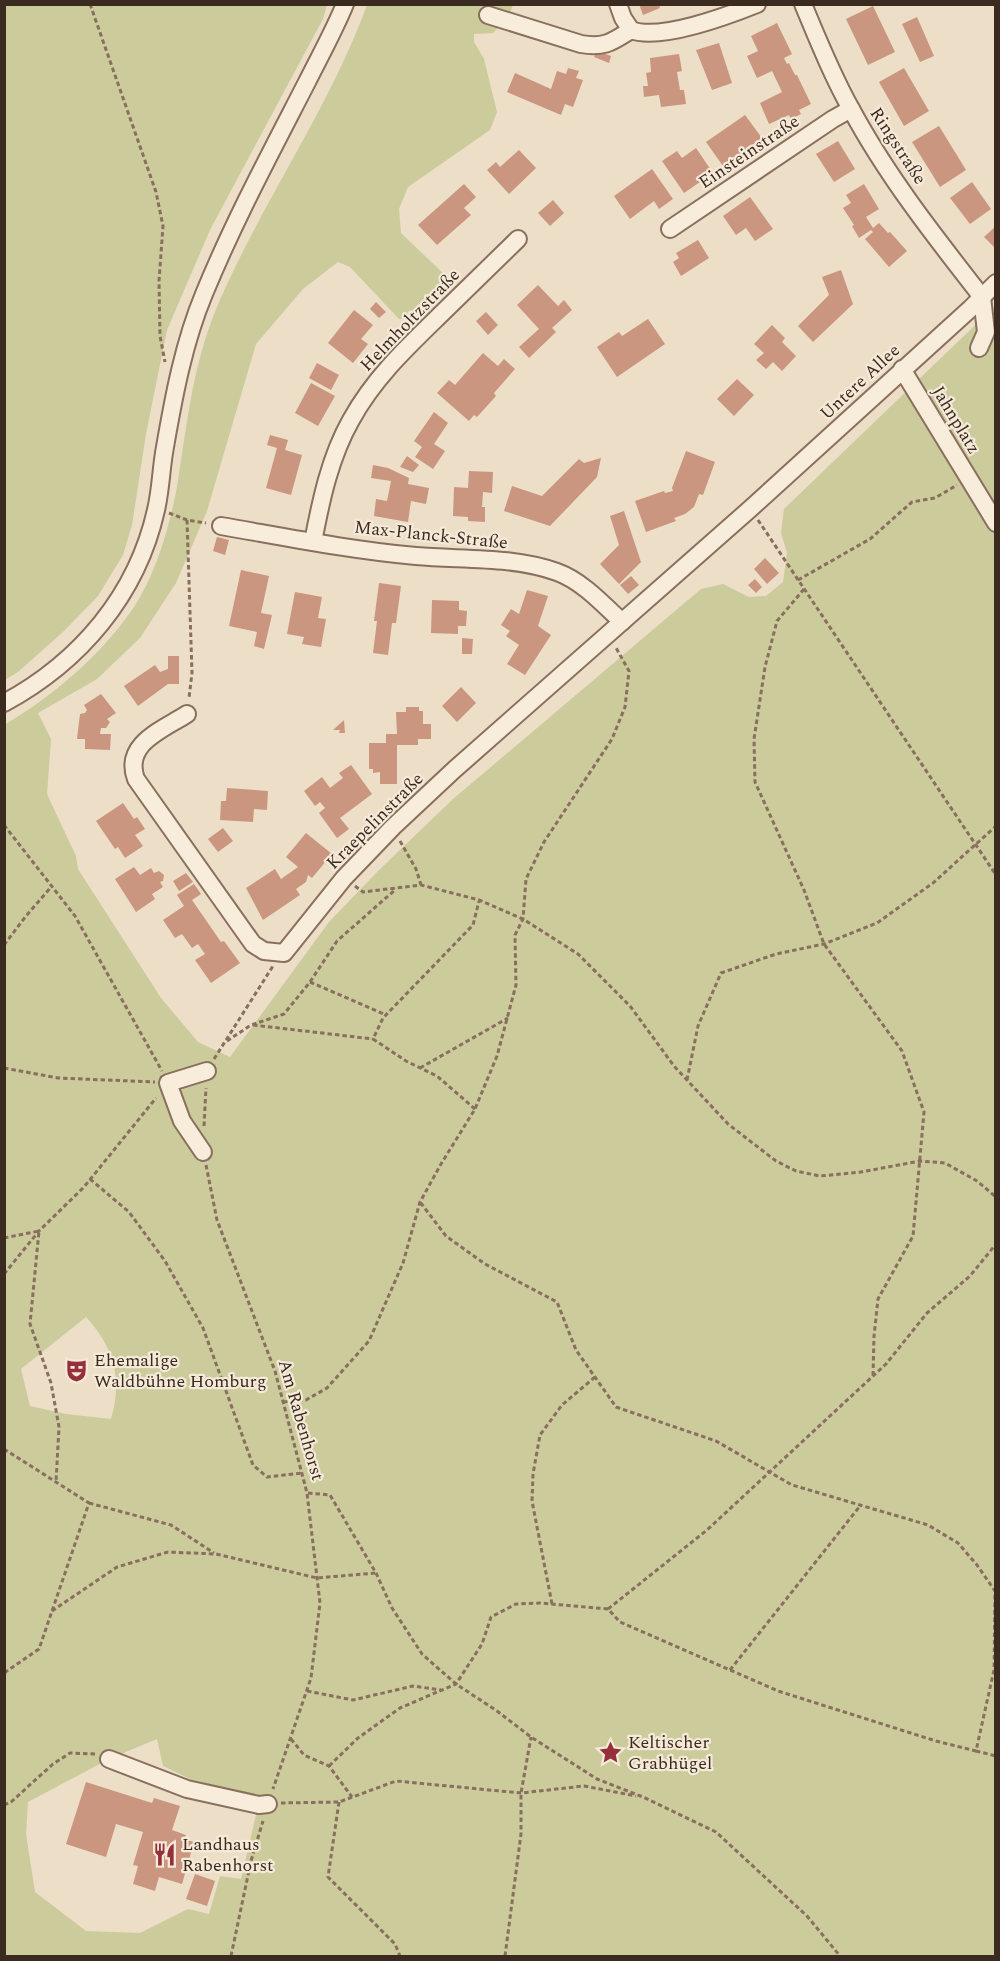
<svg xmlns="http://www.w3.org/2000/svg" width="1000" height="1961" font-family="Spectral,serif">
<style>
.green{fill:#cbcb9c;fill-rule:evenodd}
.building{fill:#ca967f}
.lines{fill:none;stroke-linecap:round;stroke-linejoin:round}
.minor-casing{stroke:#896f5d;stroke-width:20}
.path{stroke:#896f5d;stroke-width:3;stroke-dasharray:4.5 3;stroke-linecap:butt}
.minor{stroke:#f8ecdb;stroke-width:16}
.labels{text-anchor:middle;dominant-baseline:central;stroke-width:4.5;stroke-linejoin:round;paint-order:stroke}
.street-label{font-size:18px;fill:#3a2a20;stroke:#f5e9d7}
.poi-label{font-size:18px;fill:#3a2a20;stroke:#f5e9d7;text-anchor:start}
</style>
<rect width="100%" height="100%" fill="#eddec8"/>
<g class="green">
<polygon points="5,4 327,5 323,19 210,230 167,330 146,434 132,525 123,555 98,596 64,631 18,672 5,680"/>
<path d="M367,5H513L508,17L493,33L474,34V42L484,59L497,112L490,130L408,187L399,209L401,233L448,278L441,295L409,319H399L350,267L338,262L303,289L256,344L207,511L176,583L140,638L97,679L38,713L51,739L47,794L76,856L78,869L161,998L198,1042L230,1057L329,922L378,871L453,799L701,589L723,584L749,597L766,596L783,582L787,553L781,533L784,509L995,306V1956H5L4,725C53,696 99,657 132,610C156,575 169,528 177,487C188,418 193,358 223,293C267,195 330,106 367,5ZM86,1317C114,1348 123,1378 111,1419L66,1414L30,1406L21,1369ZM157,1739L163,1766L190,1779L260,1798L241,1879L220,1876L209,1914L188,1909L140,1933L86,1931L35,1892L26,1834L28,1802L109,1759Z"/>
</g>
<g class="building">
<polygon points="639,4 659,4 660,8 643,15"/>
<polygon points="873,6 895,52 868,65 846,19"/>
<polygon points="917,17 934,56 920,62 902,24"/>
<polygon points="777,23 792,54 784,58 787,64 789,63 795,75 797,75 811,104 799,110 801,114 791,119 789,115 769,124 760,103 782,92 772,71 757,78 747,56 758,51 751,36"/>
<polygon points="719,43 732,83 712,90 696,50"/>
<polygon points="597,51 611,56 609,63 594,57"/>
<polygon points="679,54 682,71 677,72 680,90 684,90 686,104 661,107 659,95 644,97 643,86 648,86 646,73 651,72 650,58"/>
<polygon points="568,68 579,71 576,78 583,80 573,107 565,104 561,115 507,92 515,73 551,89 557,71 566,74"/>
<polygon points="904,68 929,111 904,126 879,82"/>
<polygon points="745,115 762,138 723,166 706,142"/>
<polygon points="939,126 966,170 940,187 912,142"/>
<polygon points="838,141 855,169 834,182 816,154"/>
<polygon points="696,148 713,173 684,193 662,161 677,151 682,158"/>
<polygon points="519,150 536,168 509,194 487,170 496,162 500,167"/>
<polygon points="652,169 673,199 659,209 654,201 630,219 614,196"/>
<polygon points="972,182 991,209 970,224 950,198"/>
<polygon points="464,184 476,197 464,208 471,215 437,245 418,225"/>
<polygon points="864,184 879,209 866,217 873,228 879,223 888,233 890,232 907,251 889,267 865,239 873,232 871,230 859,238 852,226 854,225 843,208 851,203 846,195"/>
<polygon points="750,197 773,229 755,241 746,228 736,235 723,216"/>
<polygon points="553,200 564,213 550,226 538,213"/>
<polygon points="996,226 996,249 984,237"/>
<polygon points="698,240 709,258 681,276 673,262 679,258 676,253"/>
<polygon points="841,270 853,304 813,342 798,326 829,295 822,277"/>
<polygon points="538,285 558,306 564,300 572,310 552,328 556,332 529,358 519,347 539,329 517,305"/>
<polygon points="376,302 386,312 379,318 370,309"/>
<polygon points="354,310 373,325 361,339 368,344 353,363 328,343"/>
<polygon points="486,312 498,325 488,335 476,321"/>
<polygon points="648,319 665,344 617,377 597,347 619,332 622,336"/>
<polygon points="772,325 785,338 782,342 796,356 782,371 773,362 766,369 756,360 764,353 754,344"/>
<polygon points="483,353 498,366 504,359 515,369 494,393 496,396 477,417 474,415 469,421 437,393 449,380 455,385"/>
<polygon points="317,363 339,375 331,390 309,378"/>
<polygon points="737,379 754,395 734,416 717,399"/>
<polygon points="311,383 335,396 318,426 295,413"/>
<polygon points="434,412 448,423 434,444 445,451 433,469 415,457 422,447 414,441"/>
<polygon points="270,435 288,440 285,450 302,455 291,495 266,488 277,448 267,445"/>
<polygon points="686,451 715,462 703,495 699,494 694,507 685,514 674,518 676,521 646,532 635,501 664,491 665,493 673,491 672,488"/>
<polygon points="407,456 419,465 413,472 400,467"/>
<polygon points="601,458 597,477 550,526 504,511 512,486 542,496 579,459 584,463"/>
<polygon points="373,465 388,468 409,478 408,484 429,488 426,504 411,501 408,522 374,516 376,499 387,501 391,481 371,478"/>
<polygon points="469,471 493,472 492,493 483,492 482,507 485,507 485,522 468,521 468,517 453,516 454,487 468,488"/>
<polygon points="624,511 641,562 619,584 600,564 619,545 610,516"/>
<polygon points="217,537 229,540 225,555 213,551"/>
<polygon points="765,558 779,573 767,584 754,569"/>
<polygon points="241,570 269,576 261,613 272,615 264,649 254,646 257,632 229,626"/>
<polygon points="631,576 639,585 628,594 620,585"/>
<polygon points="755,579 762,587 756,593 748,585"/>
<polygon points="379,583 401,586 396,623 392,623 388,655 373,653 377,621 374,621"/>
<polygon points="527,590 548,596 538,626 551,635 525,675 507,664 519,645 506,636 510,631 501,625 511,609 519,614"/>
<polygon points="295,592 322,597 318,618 326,619 321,647 302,644 304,637 287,634"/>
<polygon points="432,600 459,601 459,610 467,611 466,626 458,626 458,634 431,633"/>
<polygon points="462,638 473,639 472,654 462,654"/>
<polygon points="168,656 179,656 179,684 168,684 138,706 124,686 155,665 160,672 168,669"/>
<polygon points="461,687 476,703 457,722 442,706"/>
<polygon points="101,694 116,713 107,719 110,722 106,728 101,728 100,734 111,734 110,750 85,749 85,739 77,739 80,714 85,713 87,710 84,705"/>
<polygon points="406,707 419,707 419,711 423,711 423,724 431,724 431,739 418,739 418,745 397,745 397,784 380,784 380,772 373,773 373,769 369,769 369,743 386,743 386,734 397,734 396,712 406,712"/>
<polygon points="344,720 345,733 339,733 340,730 333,730"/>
<polygon points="351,765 372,794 340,818 349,829 337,838 319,813 325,808 320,802 315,806 304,791 322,777 330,788 343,778 339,773"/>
<polygon points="227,788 268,791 267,810 254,809 253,822 220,820 221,801 226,801"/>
<polygon points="123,803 134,819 137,817 145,829 135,835 143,846 125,858 118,847 115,849 96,821"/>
<polygon points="223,828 233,841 218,852 208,839"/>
<polygon points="306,833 332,854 312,878 308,875 306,882 296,889 300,895 263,920 246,888 275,869 281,879 298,867 286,857"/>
<polygon points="134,867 140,875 151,868 154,873 159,871 164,875 163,881 160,882 163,887 152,894 155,899 136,912 115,879"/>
<polygon points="186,873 193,882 179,891 173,881"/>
<polygon points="194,884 201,894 192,900 221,942 224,941 240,963 211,983 195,960 205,954 198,944 192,948 182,934 175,938 163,920 184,906 177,895"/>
<polygon points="86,1782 152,1803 154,1798 180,1806 172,1830 186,1835 184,1839 194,1842 182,1884 159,1877 155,1891 133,1884 138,1866 133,1865 143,1832 116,1824 106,1857 66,1844"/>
<polygon points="195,1874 215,1881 207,1906 186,1899"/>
</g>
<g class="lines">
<defs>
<g id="minor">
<polyline points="618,4 623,18 631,30"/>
<path d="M803,4C818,40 832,75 851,109C887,176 935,237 982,297"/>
<path d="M488,15L581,44C605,48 612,42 631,30"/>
<path d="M631,30C660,41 727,16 757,4"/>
<polyline points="670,229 833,119 851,109"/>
<polyline points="979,348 986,332 982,297"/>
<polyline points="902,369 996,523"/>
<path d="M221,526C285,537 350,550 416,556C462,560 512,556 557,572C582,581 603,604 622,622"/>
<path d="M313,542C321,500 330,457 351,420C373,380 404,350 436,319C464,292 491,265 518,239"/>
<path d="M4,703C80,662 137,595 156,510C161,489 161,468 165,447C174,395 184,342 204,294C234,221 271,152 307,82C320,56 334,31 345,4"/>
<path d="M187,714C162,730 123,744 136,779L253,944L264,951L284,953L344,878L393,827L455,769L750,509L970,309L996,283"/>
<polyline points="203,1152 182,1121 168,1083 207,1071"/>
<polyline points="109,1759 187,1789 259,1805 268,1804"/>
</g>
</defs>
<use href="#minor" class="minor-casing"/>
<g class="path">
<polyline points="90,4 156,192 163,226 159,281 160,336 165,362"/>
<polyline points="169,513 187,520 206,523"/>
<polyline points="187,520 192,673 189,698"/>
<polyline points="758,520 996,875"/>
<polyline points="798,580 870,539 912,502 935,498 957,485"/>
<polyline points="804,589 777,621 765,667 754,739 755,782 804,890 824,944 902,1051 924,1112 913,1236 878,1299 874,1336 873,1376"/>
<polyline points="4,825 75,916 162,1071"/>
<polyline points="400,841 416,869 421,885"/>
<polyline points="355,886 363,892 421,885 479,900 523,919 578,954 630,1006 674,1066 728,1124 776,1161 796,1171 820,1176 861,1172 920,1161 945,1163 977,1181 996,1197"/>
<polyline points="4,945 26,916 52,886"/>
<polyline points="310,982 386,1015"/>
<polyline points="253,1025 373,1039"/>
<polyline points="227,1041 251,1025 284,1014 310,982 337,941 396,889"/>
<polyline points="214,1059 273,966"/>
<polyline points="4,1068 58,1078 155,1082"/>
<polyline points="420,1068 508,1018"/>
<polyline points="687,1080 698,1026 721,973 776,954 824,944 877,923 933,883 996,826"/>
<polyline points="475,1109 437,1076 406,1061 373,1039 383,1018 473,925 479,901"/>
<polyline points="204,1126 206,1088"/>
<polyline points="206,1165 217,1220 275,1371 307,1493 320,1603 311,1678 273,1789"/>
<polyline points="90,1179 129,1212 165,1261 203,1328 253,1465 267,1477 302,1473"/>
<polyline points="4,1238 39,1231 30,1324 51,1383 59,1427 56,1482"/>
<polyline points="4,1274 39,1231 84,1187 156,1098"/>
<polyline points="283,1402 306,1400 327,1388 369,1341 403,1263 420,1202 441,1164 475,1109 497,1056 516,985 515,935 523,919 526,879 544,842 612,739 625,707 629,671 615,646"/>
<polyline points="4,1449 89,1503 39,1649 4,1673"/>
<polyline points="308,1493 330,1495 376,1573 392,1608 422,1654 456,1684 497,1711 531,1737 597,1779 643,1797 716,1832 807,1916 840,1956"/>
<polyline points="89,1503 171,1525 214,1553"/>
<polyline points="552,1604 532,1501 533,1474 540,1435 562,1405 595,1377"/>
<polyline points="608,1609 707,1530 886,1364 927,1313 970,1276 996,1244"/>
<polyline points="52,1611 117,1567 168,1552 216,1554 317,1578 376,1573"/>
<polyline points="730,1670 860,1506"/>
<polyline points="307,1691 353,1700 413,1686 441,1690"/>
<polyline points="291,1739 304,1755 329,1766 352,1797"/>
<polyline points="976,1751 996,1756"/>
<polyline points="329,1766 358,1738 400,1708 456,1684 482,1644 491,1617 516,1604 540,1603 608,1609 620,1622 778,1691 936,1741 976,1751 994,1670 995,1591 977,1565 958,1543 928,1525 792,1485 716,1441 616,1407 576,1350 557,1302 485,1264 446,1236 420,1202"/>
<polyline points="339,1802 328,1877 395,1944 400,1956"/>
<polyline points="281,1803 339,1802 396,1781 521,1793 584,1786 636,1796"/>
<polyline points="4,1805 11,1802 53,1764 70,1753 95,1754"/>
<polyline points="231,1956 251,1861 263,1821"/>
<polyline points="505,1956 521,1834 521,1793 531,1737"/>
</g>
<use href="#minor" class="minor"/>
</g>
<defs>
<symbol id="theatre-bare" viewBox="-9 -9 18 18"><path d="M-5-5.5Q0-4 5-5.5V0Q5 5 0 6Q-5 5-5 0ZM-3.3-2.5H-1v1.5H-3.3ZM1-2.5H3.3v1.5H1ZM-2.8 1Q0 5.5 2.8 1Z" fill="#962f3c" stroke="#f5e9d7" stroke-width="2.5" paint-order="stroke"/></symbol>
<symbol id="sight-bare" viewBox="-9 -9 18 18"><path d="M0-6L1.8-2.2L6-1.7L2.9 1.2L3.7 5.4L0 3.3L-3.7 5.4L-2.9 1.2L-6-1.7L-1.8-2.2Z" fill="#962f3c" stroke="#f5e9d7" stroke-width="2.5" paint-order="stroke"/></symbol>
<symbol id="restaurant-bare" viewBox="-9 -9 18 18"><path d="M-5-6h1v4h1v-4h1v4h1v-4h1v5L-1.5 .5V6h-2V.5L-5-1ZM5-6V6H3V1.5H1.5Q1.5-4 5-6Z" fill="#962f3c" stroke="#f5e9d7" stroke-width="2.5" paint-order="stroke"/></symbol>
</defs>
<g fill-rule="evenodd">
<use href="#theatre-bare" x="60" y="1354" width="33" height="33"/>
<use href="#sight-bare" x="594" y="1736" width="33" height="33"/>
<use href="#restaurant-bare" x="148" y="1838" width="33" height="33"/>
</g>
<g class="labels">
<g class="street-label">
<text transform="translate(898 146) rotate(57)">Ringstraße</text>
<text transform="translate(749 152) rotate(-34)">Einsteinstraße</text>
<text transform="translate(410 320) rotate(-46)">Helmholtzstraße</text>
<text transform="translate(860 382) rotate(-43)">Untere Allee</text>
<text transform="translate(956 420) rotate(59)">Jahnplatz</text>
<text transform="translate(431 535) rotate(6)">Max-Planck-Straße</text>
<text transform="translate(375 821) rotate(-45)">Kraepelinstraße</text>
<text transform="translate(301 1420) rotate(74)">Am Rabenhorst</text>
</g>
<g class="poi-label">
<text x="94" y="1360">Ehemalige<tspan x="94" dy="21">Waldbühne Homburg</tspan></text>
<text x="628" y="1742">Keltischer<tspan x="628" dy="21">Grabhügel</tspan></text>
<text x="182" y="1844">Landhaus<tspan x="182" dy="21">Rabenhorst</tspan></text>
</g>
</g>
<rect width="1000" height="1961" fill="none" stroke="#3a2a20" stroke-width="12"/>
</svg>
